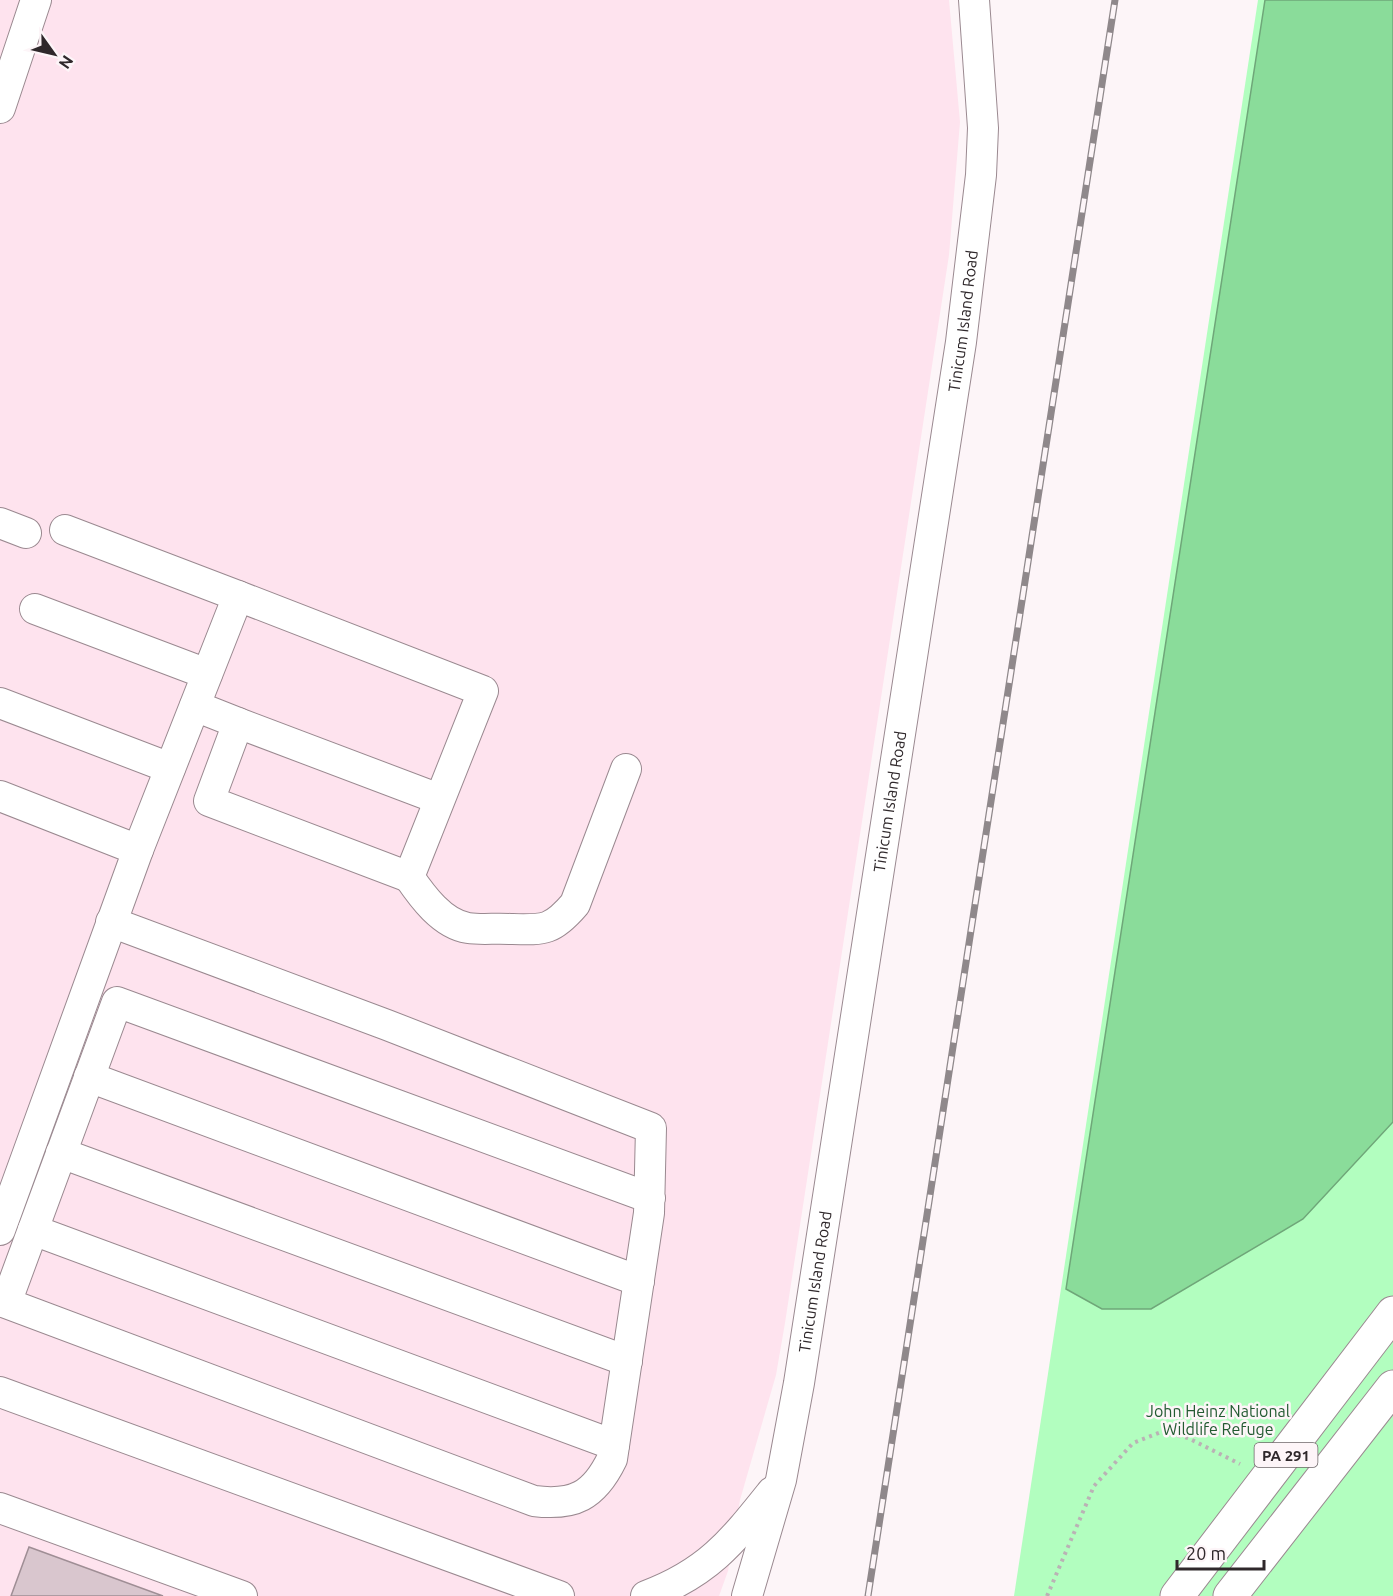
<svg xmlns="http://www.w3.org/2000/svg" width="1393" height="1596" font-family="Ubuntu,sans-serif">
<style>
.built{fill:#fee3ee}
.green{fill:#b2febf}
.water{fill:#8adc9a;stroke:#6fa679;stroke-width:1.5}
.building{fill:#d9c6ce;stroke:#9f8e95;stroke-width:1.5}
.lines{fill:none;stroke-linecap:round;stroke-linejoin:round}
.minor-casing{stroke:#9a8990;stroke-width:32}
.major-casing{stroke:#9a8990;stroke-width:35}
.path{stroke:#bab2b5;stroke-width:4;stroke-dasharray:3 4.5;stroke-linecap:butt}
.minor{stroke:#fff;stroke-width:30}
.major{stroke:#fff;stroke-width:33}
.rail-casing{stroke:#8f888b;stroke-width:7}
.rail{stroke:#fdf5f8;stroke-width:4.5;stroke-dasharray:14;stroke-linecap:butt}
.labels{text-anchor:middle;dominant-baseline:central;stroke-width:5;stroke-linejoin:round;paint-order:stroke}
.shield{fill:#fdf5f8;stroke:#6d6668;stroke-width:1.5}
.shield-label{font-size:15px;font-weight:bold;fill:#2f282b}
.street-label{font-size:16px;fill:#2f282b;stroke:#fdf5f8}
.park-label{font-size:16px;fill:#225b31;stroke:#fdf5f8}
</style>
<rect width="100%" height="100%" fill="#fdf5f8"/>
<polygon class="built" points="0,0 949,0 960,122 949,255 785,1323 776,1375 740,1500 728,1571 719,1596 0,1596"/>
<polygon class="green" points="1258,0 1393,0 1393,1596 1014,1596"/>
<polygon class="water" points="1265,0 1393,0 1393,1122 1303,1219 1151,1309 1102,1309 1066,1289"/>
<polygon class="building" points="29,1547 163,1596 11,1596"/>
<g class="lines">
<defs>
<g id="minor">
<polyline points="0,108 36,0"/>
<polyline points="0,523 26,533"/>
<polyline points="65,530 238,596 138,850"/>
<polyline points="35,609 207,674"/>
<polyline points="0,703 170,768"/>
<polyline points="195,706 238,723 209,801 409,877 483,691 238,596"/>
<polyline points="238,723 439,799"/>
<polyline points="0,796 138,850 0,1230"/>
<path d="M409,877C422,896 442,924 468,928C481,930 496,928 510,929C544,930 552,931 575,904L626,769"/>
<path d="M111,922L387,1025L651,1128L649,1213L612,1459C594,1496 574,1506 534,1501L6,1303L117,1002L650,1198"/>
<polyline points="89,1077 639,1281"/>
<polyline points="61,1153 627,1361"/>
<polyline points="33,1230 614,1445"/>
<polyline points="0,1392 559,1596"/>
<polyline points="0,1508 242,1596"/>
<path d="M646,1596C708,1573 732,1542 772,1492"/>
<path id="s1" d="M747,1596L781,1480L799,1383L961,342L981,175L983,128L974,0"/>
</g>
<g id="major">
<polyline points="1177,1596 1393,1313"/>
<polyline points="1230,1596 1393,1387"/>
</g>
</defs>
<use href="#minor" class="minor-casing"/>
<use href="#major" class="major-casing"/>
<polyline class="path" points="1047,1596 1094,1486 1133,1443 1161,1432 1188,1438 1240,1464"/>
<use href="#minor" class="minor"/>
<use href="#major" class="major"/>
<defs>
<polyline id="rail" points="868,1596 1115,0"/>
</defs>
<use href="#rail" class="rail-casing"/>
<use href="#rail" class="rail"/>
</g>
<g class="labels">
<rect class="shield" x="1254.5" y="1443" width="63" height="24" rx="4.5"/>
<g class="shield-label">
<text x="1286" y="1455">PA 291</text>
</g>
<g class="street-label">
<text stroke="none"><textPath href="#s1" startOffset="1294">Tinicum Island Road</textPath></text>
<text stroke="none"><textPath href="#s1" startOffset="808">Tinicum Island Road</textPath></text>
<text stroke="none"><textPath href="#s1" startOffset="322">Tinicum Island Road</textPath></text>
</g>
<g class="park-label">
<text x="1218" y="1411">John Heinz National<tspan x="1218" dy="18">Wildlife Refuge</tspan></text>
</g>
</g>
<g transform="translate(54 54) rotate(124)" stroke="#fdf5f8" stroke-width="4.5" paint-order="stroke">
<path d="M0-4.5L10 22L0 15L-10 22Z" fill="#2f282b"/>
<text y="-9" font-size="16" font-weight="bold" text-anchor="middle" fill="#2f282b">N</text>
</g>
<path d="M1177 1560v9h87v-9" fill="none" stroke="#2f282b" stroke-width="3"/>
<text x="1186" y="1560" font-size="18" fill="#2f282b" stroke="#fdf5f8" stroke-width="4.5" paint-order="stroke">20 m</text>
</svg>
